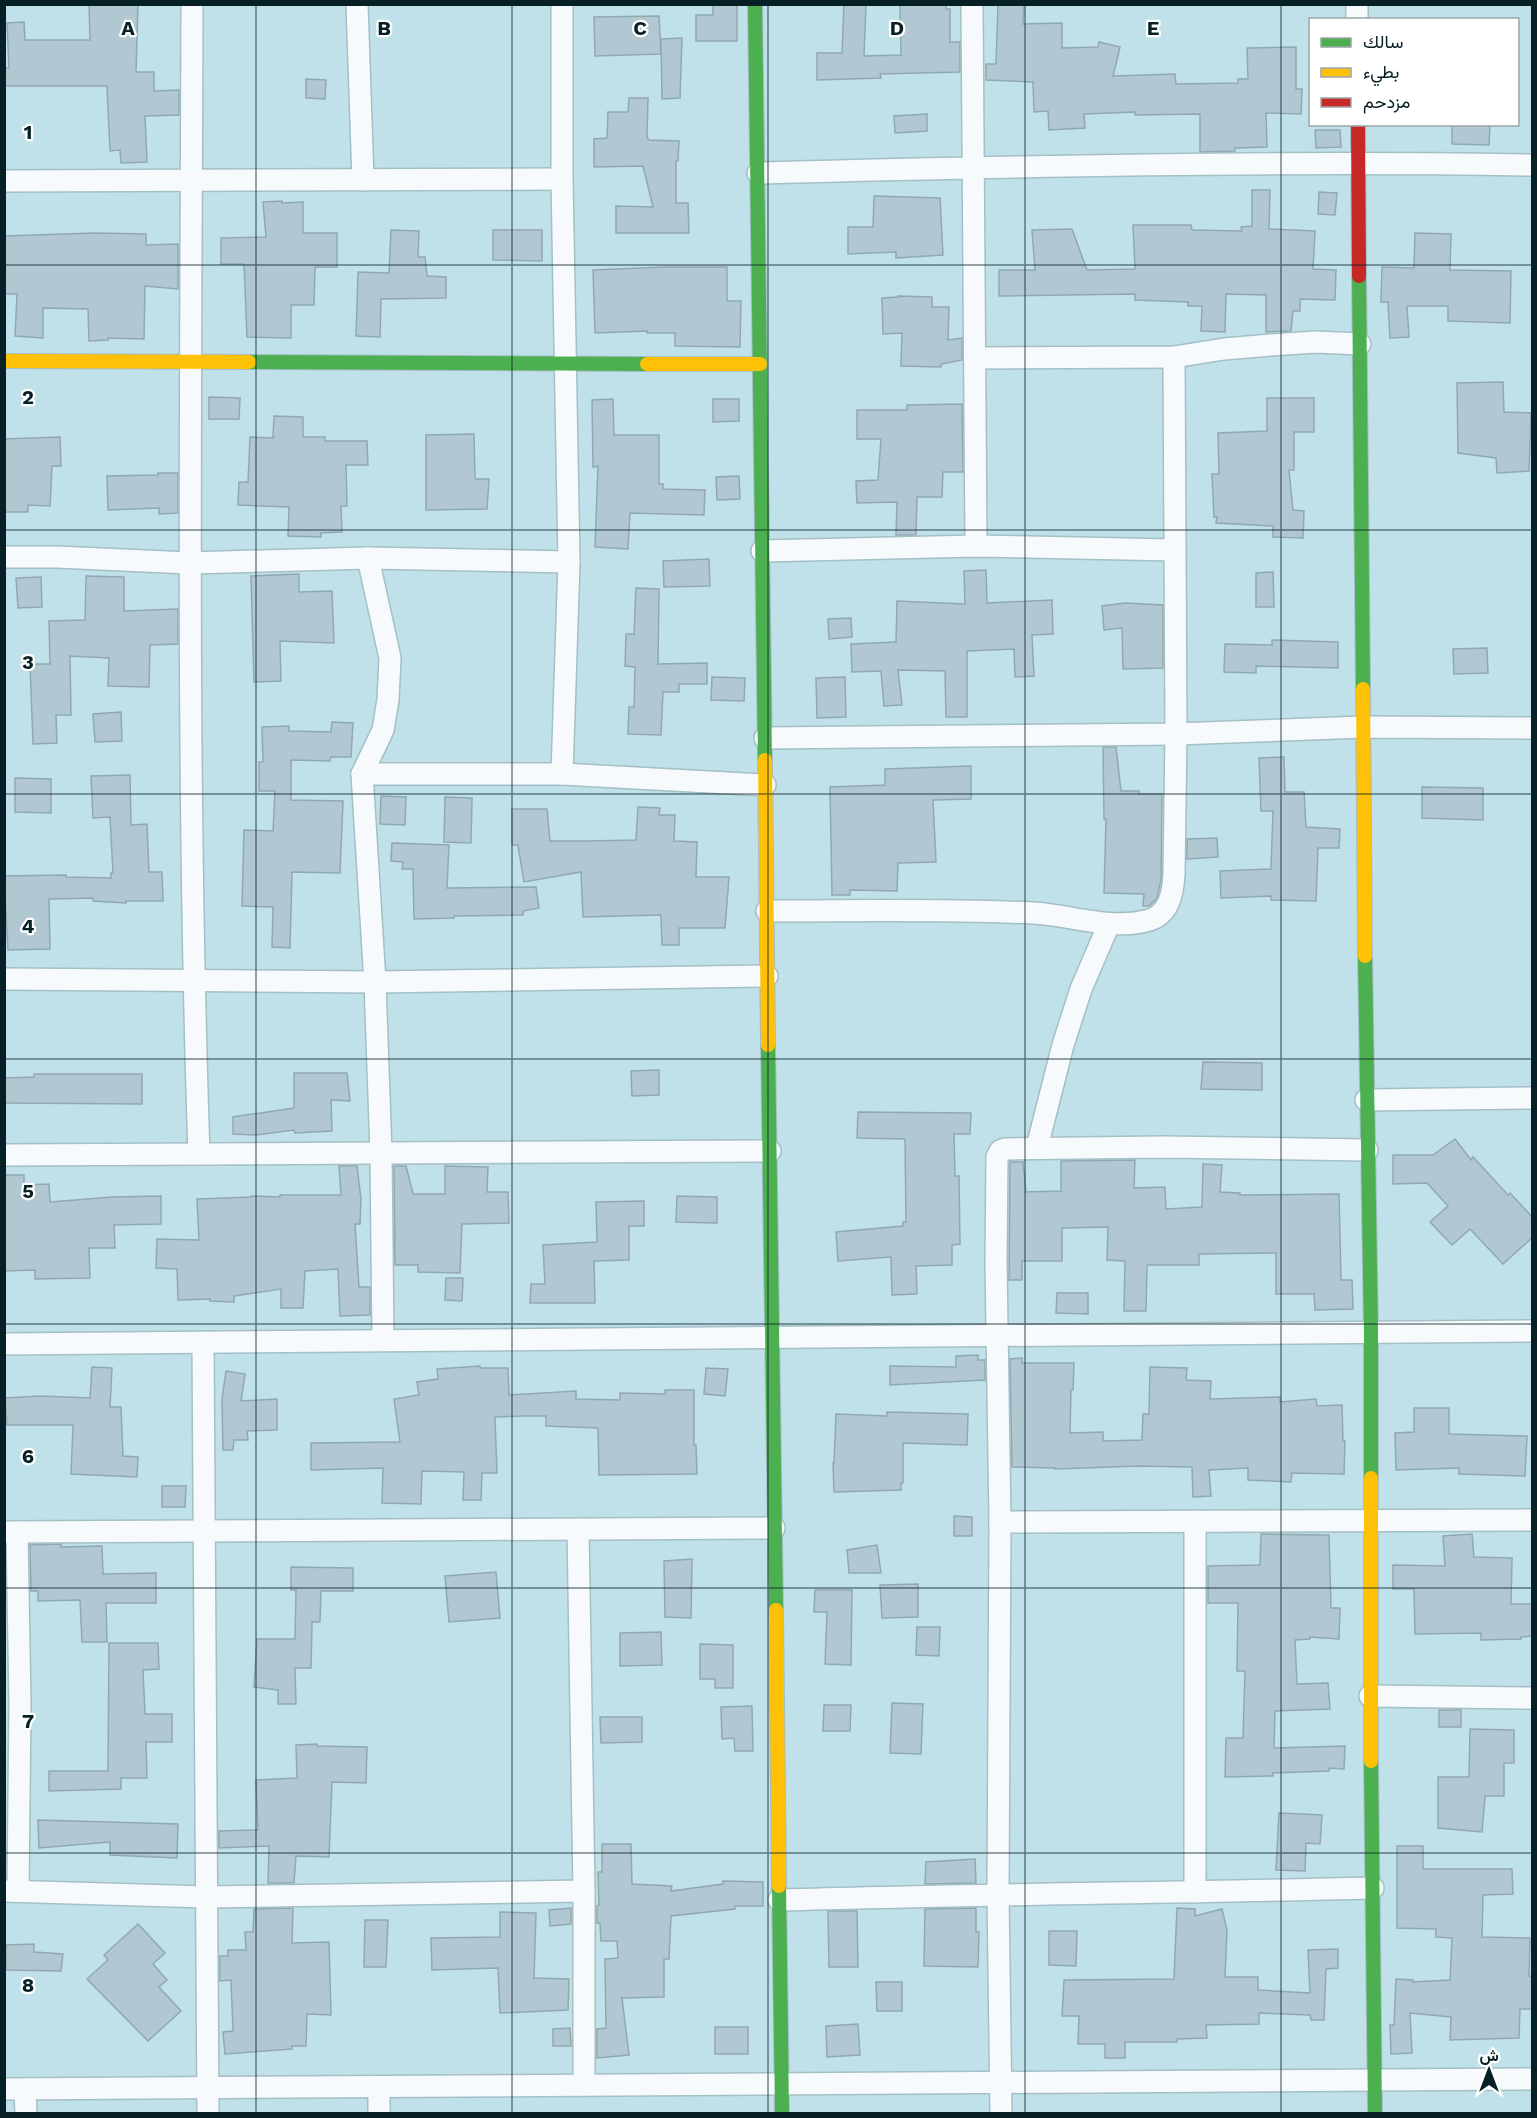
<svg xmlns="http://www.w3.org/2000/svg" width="1537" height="2118" font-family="'Work Sans',Vazirmatn,sans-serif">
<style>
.building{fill:#b1c8d2;stroke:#91a8b2;stroke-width:1.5}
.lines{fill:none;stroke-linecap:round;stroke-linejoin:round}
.street-casing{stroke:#a4bfc5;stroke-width:24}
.fast-casing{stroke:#a4bfc5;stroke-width:16}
.slow-casing{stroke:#a4bfc5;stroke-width:16}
.jam-casing{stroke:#a4bfc5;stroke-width:16}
.street{stroke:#f6fafc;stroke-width:21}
.fast{stroke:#4caf50;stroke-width:14}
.slow{stroke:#ffc107;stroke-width:14}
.jam{stroke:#c62828;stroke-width:14}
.grid{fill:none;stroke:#072026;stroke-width:1.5;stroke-opacity:0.55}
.grid-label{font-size:20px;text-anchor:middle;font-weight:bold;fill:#072026;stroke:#fff;stroke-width:4.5;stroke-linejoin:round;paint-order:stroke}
</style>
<rect width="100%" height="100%" fill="#c0e1ea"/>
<g class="building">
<polygon points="89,4 138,4 136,72 154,72 154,91 179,90 179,115 145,116 147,162 121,163 120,150 110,151 107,86 4,86 4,68 9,68 7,23 24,22 25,40 90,40"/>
<polygon points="713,4 737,4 737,41 696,41 696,15 713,15"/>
<polygon points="844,4 866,4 864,56 901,55 900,4 946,4 946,9 950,9 950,42 960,42 960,72 880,74 881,78 817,80 817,53 842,53"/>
<polygon points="998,4 1024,4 1023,24 1062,23 1062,48 1098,47 1099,42 1120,47 1113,76 1175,74 1176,84 1238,83 1238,79 1248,79 1247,48 1296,47 1296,89 1302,89 1301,114 1266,113 1267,147 1235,148 1235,151 1200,152 1200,114 1135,115 1135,112 1084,114 1085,128 1049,130 1048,111 1034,112 1033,82 986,80 986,64 996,64"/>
<polygon points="659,16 661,54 595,56 594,17"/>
<polygon points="682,38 680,98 662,99 661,39"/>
<polygon points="306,79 326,80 325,99 306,98"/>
<polygon points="629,98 648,98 647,137 649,140 679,141 678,161 676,161 676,203 688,203 689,233 616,233 616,206 653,207 643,166 594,167 594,139 607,138 608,112 628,112"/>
<polygon points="927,114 927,131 895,133 894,116"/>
<polygon points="1452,124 1490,124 1489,145 1452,144"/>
<polygon points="1315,130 1340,130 1341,147 1316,148"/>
<polygon points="1252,190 1270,190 1269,229 1315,231 1313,269 1336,270 1335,300 1300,299 1300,311 1293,311 1291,331 1266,332 1266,295 1226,294 1225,332 1201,331 1202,306 1188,306 1188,302 1135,300 1135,294 999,296 999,270 1035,270 1032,230 1072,229 1087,270 1135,269 1133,225 1191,225 1192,230 1242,231 1241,227 1252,226"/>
<polygon points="1319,192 1337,193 1335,215 1318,214"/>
<polygon points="874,196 940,198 943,255 896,258 896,252 848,254 848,227 873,227"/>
<polygon points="282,201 282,203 303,202 303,233 337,233 337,267 315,267 314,305 291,305 291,338 247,337 244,264 221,264 221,238 266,237 263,202"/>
<polygon points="391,230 419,231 418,257 425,257 427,276 446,277 446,298 381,299 380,337 356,336 358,272 389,273"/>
<polygon points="493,230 542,230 542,261 493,260"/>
<polygon points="94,233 146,234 146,245 178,244 178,289 145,286 144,339 108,338 108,340 89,341 88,309 43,308 43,338 15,336 17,294 4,294 4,236"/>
<polygon points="1415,233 1451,234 1450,270 1511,271 1510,323 1448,321 1448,306 1407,306 1409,337 1390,338 1388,302 1381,302 1382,267 1414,268"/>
<polygon points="666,267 727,267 727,301 741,301 740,347 675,346 675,333 647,333 647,331 595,333 593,270"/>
<polygon points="898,296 932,297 932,307 949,307 948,340 962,338 962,360 941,364 941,367 901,366 902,333 883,334 882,298 898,297"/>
<polygon points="1503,382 1504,412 1531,413 1529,471 1497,473 1496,458 1458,453 1457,383"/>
<polygon points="209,397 240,398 239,419 209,419"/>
<polygon points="1267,398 1314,398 1314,432 1294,432 1294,470 1289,470 1293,510 1304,511 1303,538 1273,537 1273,526 1216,523 1217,517 1214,517 1212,474 1219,474 1218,433 1267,431"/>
<polygon points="613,399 614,435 659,435 659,484 663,484 663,489 705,490 704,515 630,513 628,549 595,547 598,466 593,467 592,400"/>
<polygon points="713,399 739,399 739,421 713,422"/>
<polygon points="962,404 963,472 943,472 942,497 917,497 916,535 896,535 897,502 857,503 856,481 878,480 881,439 857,439 857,410 907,410 907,405"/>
<polygon points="274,416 303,417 303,437 325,437 325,441 367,441 368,465 346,465 347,506 341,506 342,532 321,533 321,537 288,536 289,507 238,505 239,482 248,482 250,437 273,438"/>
<polygon points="474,434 475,479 489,479 487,509 426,510 426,435"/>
<polygon points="60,437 61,466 52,466 50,506 28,505 28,512 4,512 4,439"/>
<polygon points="158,473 178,473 178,513 159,514 159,508 108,510 107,476 158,475"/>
<polygon points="739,476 740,499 717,500 716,477"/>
<polygon points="709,559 710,586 664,587 663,561"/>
<polygon points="986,570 987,603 1052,600 1053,634 1032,635 1034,676 1015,677 1014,649 967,651 967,717 946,717 945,671 898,670 902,705 884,706 881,671 852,672 851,644 896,642 897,601 965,604 964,571"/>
<polygon points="1273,572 1274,607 1256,607 1256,573"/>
<polygon points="299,574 299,592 332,591 334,643 280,641 281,681 254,682 251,576"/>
<polygon points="86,576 124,577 124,611 178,609 178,644 150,645 149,687 108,686 109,658 70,656 71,715 56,715 57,743 33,744 30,664 50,664 49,621 85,620"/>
<polygon points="41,577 42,607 18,608 16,578"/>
<polygon points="636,588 659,589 658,664 707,663 707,684 679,684 679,692 663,692 661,735 628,734 629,707 634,707 635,667 625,666 626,634 634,634"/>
<polygon points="1125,603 1163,605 1163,668 1123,669 1122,628 1104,630 1102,606"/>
<polygon points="851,618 852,637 829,639 828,619"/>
<polygon points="1272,640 1338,642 1338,668 1256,666 1256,673 1224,672 1225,644 1272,645"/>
<polygon points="1487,648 1488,673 1454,674 1453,649"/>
<polygon points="712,677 745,678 744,701 711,700"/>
<polygon points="845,677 846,717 817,718 816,678"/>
<polygon points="121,712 122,741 95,742 93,714"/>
<polygon points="332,722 353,723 351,757 331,757 330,761 291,760 291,800 343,801 340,873 292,872 290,948 272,947 273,907 242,906 244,830 273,831 275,791 259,791 259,762 263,762 262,727 289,726 289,731 331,732"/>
<polygon points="1103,747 1116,747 1121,791 1139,791 1139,794 1162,794 1161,880 1157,898 1149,906 1143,906 1144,894 1104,893 1106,819 1104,819"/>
<polygon points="1284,757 1285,792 1304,792 1306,827 1340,829 1339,848 1318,848 1316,901 1271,900 1271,896 1221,898 1220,871 1271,869 1273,811 1261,811 1259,758"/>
<polygon points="971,766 971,799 933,800 936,862 898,863 897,891 850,890 850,895 832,895 830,787 885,785 885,769"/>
<polygon points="130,775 131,825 147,824 149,872 162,872 163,901 126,901 126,903 93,901 93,898 49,899 50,949 8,950 4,876 66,875 66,877 111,878 111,873 113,873 110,817 93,818 91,776"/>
<polygon points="15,778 51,779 51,813 15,812"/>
<polygon points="1422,787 1483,788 1483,820 1422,818"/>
<polygon points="381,796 406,797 405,825 380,824"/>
<polygon points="445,797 472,798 471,843 444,842"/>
<polygon points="638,807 660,808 659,815 675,815 674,841 697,842 696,877 729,877 725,928 679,928 679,945 662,945 661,915 583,917 581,872 524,882 518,845 512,845 512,809 547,809 550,841 587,841 636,840"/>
<polygon points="1217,838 1218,857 1187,859 1187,839"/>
<polygon points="392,843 449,845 447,888 536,887 539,908 523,911 523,915 454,916 454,918 414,919 413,869 402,869 403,862 391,861"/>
<polygon points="1203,1062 1262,1063 1262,1090 1201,1089"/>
<polygon points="659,1070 659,1095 632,1096 631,1071"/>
<polygon points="294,1073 347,1073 350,1101 331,1100 332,1131 295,1133 294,1130 256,1135 233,1134 233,1117 294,1108"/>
<polygon points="34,1074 142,1074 142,1104 4,1103 4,1078 34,1077"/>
<polygon points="858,1112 971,1113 970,1134 954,1134 955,1176 959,1176 960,1244 952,1245 952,1265 916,1266 917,1294 892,1295 891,1257 838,1261 836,1232 903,1226 903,1222 906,1222 905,1139 857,1138"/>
<polygon points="1455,1139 1471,1160 1473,1157 1508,1195 1510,1193 1533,1218 1533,1237 1503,1264 1470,1229 1452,1245 1430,1222 1448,1206 1427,1183 1393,1184 1393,1155 1433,1155"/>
<polygon points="1135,1160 1134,1188 1165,1187 1166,1209 1202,1207 1203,1164 1222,1165 1220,1192 1240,1193 1240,1195 1339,1194 1341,1280 1352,1280 1353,1309 1315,1310 1314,1294 1276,1294 1276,1253 1199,1254 1199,1265 1147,1265 1146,1311 1124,1311 1125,1261 1107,1260 1108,1227 1062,1228 1062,1261 1022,1261 1022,1280 1009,1280 1010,1162 1023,1162 1026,1192 1061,1191 1061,1161"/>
<polygon points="339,1166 357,1166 361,1199 360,1224 355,1224 359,1287 370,1287 370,1315 340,1316 338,1269 305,1271 303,1308 281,1308 281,1289 234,1296 234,1302 210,1301 210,1299 178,1300 177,1269 156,1268 157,1239 199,1240 197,1199 251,1197 251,1196 280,1197 280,1195 341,1195"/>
<polygon points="394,1166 406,1166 413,1194 445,1194 445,1166 488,1167 487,1192 508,1192 509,1223 462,1224 460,1273 418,1272 418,1265 395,1265"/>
<polygon points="4,1175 24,1175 24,1185 49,1184 50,1202 113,1197 161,1196 161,1224 114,1225 115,1248 89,1248 90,1278 35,1279 35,1270 4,1271"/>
<polygon points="677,1196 717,1197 717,1223 676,1222"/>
<polygon points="644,1201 644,1226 629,1226 629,1260 594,1261 595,1303 530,1303 531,1284 545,1284 543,1245 597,1242 596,1202"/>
<polygon points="446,1278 463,1278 462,1301 445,1300"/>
<polygon points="1057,1293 1088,1293 1088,1314 1056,1313"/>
<polygon points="978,1355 978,1360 985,1360 985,1380 890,1385 890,1366 956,1367 956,1356"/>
<polygon points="1022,1358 1022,1363 1074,1363 1073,1390 1071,1390 1070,1433 1103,1432 1103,1441 1142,1440 1143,1414 1149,1414 1150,1367 1187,1368 1186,1380 1211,1381 1210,1399 1280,1397 1280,1402 1316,1399 1317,1406 1342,1405 1343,1441 1345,1441 1344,1474 1292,1473 1291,1482 1248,1480 1248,1468 1209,1470 1211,1496 1193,1497 1192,1467 1139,1466 1055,1469 1055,1468 1012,1467 1010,1359"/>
<polygon points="480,1366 480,1368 508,1368 509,1395 576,1391 576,1399 620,1400 620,1393 665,1394 665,1390 694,1390 694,1445 696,1445 697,1474 599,1475 598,1428 546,1426 546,1416 525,1416 495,1417 497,1473 482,1473 481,1500 463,1500 464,1472 422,1471 421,1504 382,1503 383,1468 311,1470 311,1443 400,1442 394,1399 419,1395 417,1382 438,1379 437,1369"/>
<polygon points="92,1367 112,1368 110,1407 121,1407 123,1456 138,1457 137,1477 71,1474 73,1425 7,1425 5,1398 41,1396 90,1398"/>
<polygon points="706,1368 728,1369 725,1396 704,1394"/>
<polygon points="226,1371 245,1374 241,1401 277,1399 277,1430 247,1431 248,1440 234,1440 233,1450 223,1450 222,1399"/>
<polygon points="1414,1408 1449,1408 1449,1434 1527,1436 1525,1476 1459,1474 1459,1468 1396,1470 1395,1433 1414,1432"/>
<polygon points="887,1412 968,1414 967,1445 903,1443 903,1483 901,1483 901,1490 834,1492 833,1463 834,1463 836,1414 887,1416"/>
<polygon points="162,1486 186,1486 185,1507 162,1507"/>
<polygon points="954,1516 972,1517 972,1536 954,1536"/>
<polygon points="1261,1534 1329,1535 1331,1608 1340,1608 1339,1639 1310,1637 1310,1639 1295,1640 1297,1684 1328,1683 1330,1709 1275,1711 1274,1748 1345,1746 1344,1769 1329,1768 1329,1771 1273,1773 1273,1776 1225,1777 1226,1738 1243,1738 1245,1671 1237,1671 1238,1603 1208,1603 1208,1566 1260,1565"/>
<polygon points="1472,1534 1474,1557 1512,1558 1511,1604 1533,1604 1533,1636 1521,1637 1521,1639 1481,1640 1481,1633 1415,1634 1414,1589 1393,1589 1393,1565 1445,1566 1443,1536"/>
<polygon points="61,1544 61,1547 102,1546 103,1574 156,1573 156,1603 106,1603 107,1642 82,1642 80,1600 38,1601 38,1591 31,1591 30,1545"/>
<polygon points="877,1545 881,1573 849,1573 847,1550"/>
<polygon points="692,1559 691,1618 665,1617 664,1561"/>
<polygon points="291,1567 353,1568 353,1591 321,1591 320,1622 312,1622 311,1668 295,1668 296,1704 278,1704 278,1690 254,1687 257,1639 295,1639 296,1590 291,1590"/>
<polygon points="496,1572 500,1618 449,1622 445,1576"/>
<polygon points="918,1584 918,1617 882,1618 880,1585"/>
<polygon points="815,1590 852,1590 851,1665 825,1664 827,1612 814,1612"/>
<polygon points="917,1627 940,1627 939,1656 916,1655"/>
<polygon points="661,1632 662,1665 620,1666 620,1633"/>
<polygon points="109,1643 158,1643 159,1669 143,1670 145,1714 172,1714 172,1742 146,1742 147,1778 121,1778 121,1789 49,1791 49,1771 108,1771"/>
<polygon points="700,1644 733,1645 733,1688 715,1688 715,1679 700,1679"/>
<polygon points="892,1703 923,1704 921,1754 890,1753"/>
<polygon points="824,1705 851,1705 850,1731 823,1731"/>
<polygon points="752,1706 753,1751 735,1751 734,1738 722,1739 721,1707"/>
<rect x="1439" y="1710" width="22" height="17"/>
<polygon points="600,1717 642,1717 642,1742 601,1743"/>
<polygon points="1470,1729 1514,1730 1514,1763 1504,1763 1504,1796 1485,1796 1482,1832 1438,1828 1438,1777 1469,1777"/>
<polygon points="317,1744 317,1746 367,1747 366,1783 332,1782 329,1857 296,1856 294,1883 268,1883 269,1846 219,1848 219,1831 258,1830 256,1780 297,1778 296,1745"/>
<polygon points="1279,1813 1322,1815 1320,1844 1306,1843 1305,1871 1276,1870"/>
<polygon points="38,1820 178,1824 177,1858 110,1855 110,1842 39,1848"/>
<polygon points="602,1844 631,1844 632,1884 672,1886 671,1891 723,1884 723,1881 763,1882 763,1906 735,1906 735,1909 671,1916 669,1959 664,1959 664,1997 622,1998 629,2055 597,2058 597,2029 606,2028 605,1959 618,1958 617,1941 601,1941 600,1923 597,1923 597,1906 599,1905 598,1872 602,1872"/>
<polygon points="1397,1846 1423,1846 1423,1869 1512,1869 1513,1894 1483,1895 1482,1937 1530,1938 1529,1976 1533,1976 1533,2009 1520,2009 1519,2038 1450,2040 1451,2017 1410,2013 1412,2053 1391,2054 1390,2025 1394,2025 1396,1979 1413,1980 1413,1982 1450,1980 1452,1938 1436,1937 1436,1929 1397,1928"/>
<polygon points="975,1859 976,1883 925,1884 926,1862"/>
<polygon points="293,1908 292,1943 329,1942 331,2015 307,2014 306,2046 292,2046 292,2049 225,2054 223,2032 233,2031 231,1980 220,1981 220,1956 228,1956 228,1950 246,1950 245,1932 253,1932 254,1909"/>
<polygon points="571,1908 571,1924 550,1926 549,1910"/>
<polygon points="976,1908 976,1932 979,1932 978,1967 924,1966 925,1909"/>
<polygon points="1177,1908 1195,1909 1195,1916 1222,1909 1227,1930 1225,1977 1258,1977 1258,1990 1310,1993 1308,1950 1338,1949 1338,1968 1326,1969 1324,2020 1311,2020 1310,2015 1259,2013 1259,2024 1206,2025 1207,2038 1177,2039 1177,2042 1125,2042 1125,2058 1105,2058 1105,2044 1078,2044 1079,2016 1062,2016 1064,1980 1174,1979"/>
<polygon points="828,1911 857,1911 858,1967 829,1967"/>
<polygon points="500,1912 536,1913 534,1978 569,1979 568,2010 500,2013 498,1968 432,1970 431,1938 500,1937"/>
<polygon points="365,1920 388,1920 386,1967 364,1967"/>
<polygon points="138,1924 165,1953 153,1964 167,1980 159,1987 181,2011 148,2041 87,1979 108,1960 104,1955"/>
<polygon points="1049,1931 1077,1931 1076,1966 1049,1965"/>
<polygon points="34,1944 34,1952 63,1954 61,1971 6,1970 6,1945"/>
<polygon points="876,1982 902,1982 902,2011 877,2011"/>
<polygon points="858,2024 860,2055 827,2057 826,2026"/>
<rect x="715" y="2027" width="33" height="27"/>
<polygon points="570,2028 571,2046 553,2046 553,2029"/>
</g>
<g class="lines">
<defs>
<g id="street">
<path d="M192,4C191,388 186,771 199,1154"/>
<polyline points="357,4 363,180"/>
<polyline points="562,4 562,179 569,562 562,774"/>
<polyline points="972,4 976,546"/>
<polyline points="1357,4 1357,20"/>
<path d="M758,173C1016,166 1274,161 1532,165"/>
<polyline points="4,181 562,179"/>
<polyline points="976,358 1174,357 1224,349 1271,345 1316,342 1360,344"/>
<polyline points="762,551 976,546 1174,550"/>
<polyline points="4,557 57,557 189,563 368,558 569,562"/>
<polyline points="368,558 390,658 388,700 383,730 362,774 375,982 381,1153 383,1340"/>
<polyline points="765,738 1176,734 1363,727 1532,728"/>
<polyline points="362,774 562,774 765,785"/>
<path d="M767,911C855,911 944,909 1033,913C1070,915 1109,930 1146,921C1169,916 1173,894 1174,874L1176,734L1174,357"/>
<polyline points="4,979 375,982 767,976"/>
<polyline points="1366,1100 1532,1098"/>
<polyline points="1037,1147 1063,1045 1081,989 1109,924"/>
<polyline points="4,1155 770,1151"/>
<polyline points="203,1342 208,2114"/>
<polyline points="4,1344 1532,1331"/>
<polyline points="1195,1521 1195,1892"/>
<polyline points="1000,1522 1532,1520"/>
<polyline points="578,1529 584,1891 584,2085"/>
<polyline points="4,1532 774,1528"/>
<polyline points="17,1532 20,1704 18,1891"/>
<polyline points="1370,1696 1532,1698"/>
<polyline points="4,1891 206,1897 584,1891"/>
<path d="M779,1900C977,1894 1175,1893 1373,1888"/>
<polyline points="4,2089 1532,2079"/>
<polyline points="25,2089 26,2114"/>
<polyline points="379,2114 379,2087"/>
<polyline points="1001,2114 998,1894 1000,1522 996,1262 997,1157 1000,1151 1005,1149 1163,1147 1367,1150"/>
</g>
<g id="fast">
<polyline points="755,4 765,760"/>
<polyline points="1359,276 1363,689"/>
<polyline points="249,362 647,364"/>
<polyline points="1365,956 1371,1332 1371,1478"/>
<polyline points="768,1045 776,1610"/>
<polyline points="1371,1761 1375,2114"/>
<polyline points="779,1886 782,2114"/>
</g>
<g id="slow">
<polyline points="4,361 249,362"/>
<polyline points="647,364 760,364"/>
<polyline points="1363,689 1365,956"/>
<polyline points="765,760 768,1045"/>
<polyline points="1371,1478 1371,1761"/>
<polyline points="776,1610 779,1886"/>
</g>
<polyline id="jam" points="1358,124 1359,276"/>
</defs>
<use href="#street" class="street-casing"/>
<use href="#fast" class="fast-casing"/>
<use href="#slow" class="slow-casing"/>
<use href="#jam" class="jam-casing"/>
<use href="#street" class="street"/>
<use href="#fast" class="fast"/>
<use href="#slow" class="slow"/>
<use href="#jam" class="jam"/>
</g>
<path class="grid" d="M256,4V2114M512,4V2114M768,4V2114M1025,4V2114M1281,4V2114M4,265H1532M4,530H1532M4,794H1532M4,1059H1532M4,1324H1532M4,1588H1532M4,1853H1532"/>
<g class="grid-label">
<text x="128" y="35">A</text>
<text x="384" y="35">B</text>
<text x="640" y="35">C</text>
<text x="897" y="35">D</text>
<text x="1153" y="35">E</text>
<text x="28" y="139">1</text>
<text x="28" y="404">2</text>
<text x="28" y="669">3</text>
<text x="28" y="933">4</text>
<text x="28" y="1198">5</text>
<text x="28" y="1463">6</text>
<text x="28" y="1728">7</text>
<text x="28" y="1992">8</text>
</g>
<rect width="1537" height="2118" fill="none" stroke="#072026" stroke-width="12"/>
<rect x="1309" y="18" width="210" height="108" fill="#ffffff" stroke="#9ca6a8" stroke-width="1.5"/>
<rect x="1321" y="38" width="30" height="9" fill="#4caf50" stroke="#9ca6a8" stroke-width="1.5"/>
<text x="1363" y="48" font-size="18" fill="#072026">سالك</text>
<rect x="1321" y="68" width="30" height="9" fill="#ffc107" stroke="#9ca6a8" stroke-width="1.5"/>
<text x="1363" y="78" font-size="18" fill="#072026">بطيء</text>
<rect x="1321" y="98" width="30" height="9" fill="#c62828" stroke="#9ca6a8" stroke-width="1.5"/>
<text x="1363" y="108" font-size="18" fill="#072026">مزدحم</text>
<g transform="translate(1489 2070)" stroke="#ffffff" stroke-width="4.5" paint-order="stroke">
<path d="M0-4.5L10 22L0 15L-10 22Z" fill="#072026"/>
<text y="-9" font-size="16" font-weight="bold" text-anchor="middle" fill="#072026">ش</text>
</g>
</svg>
